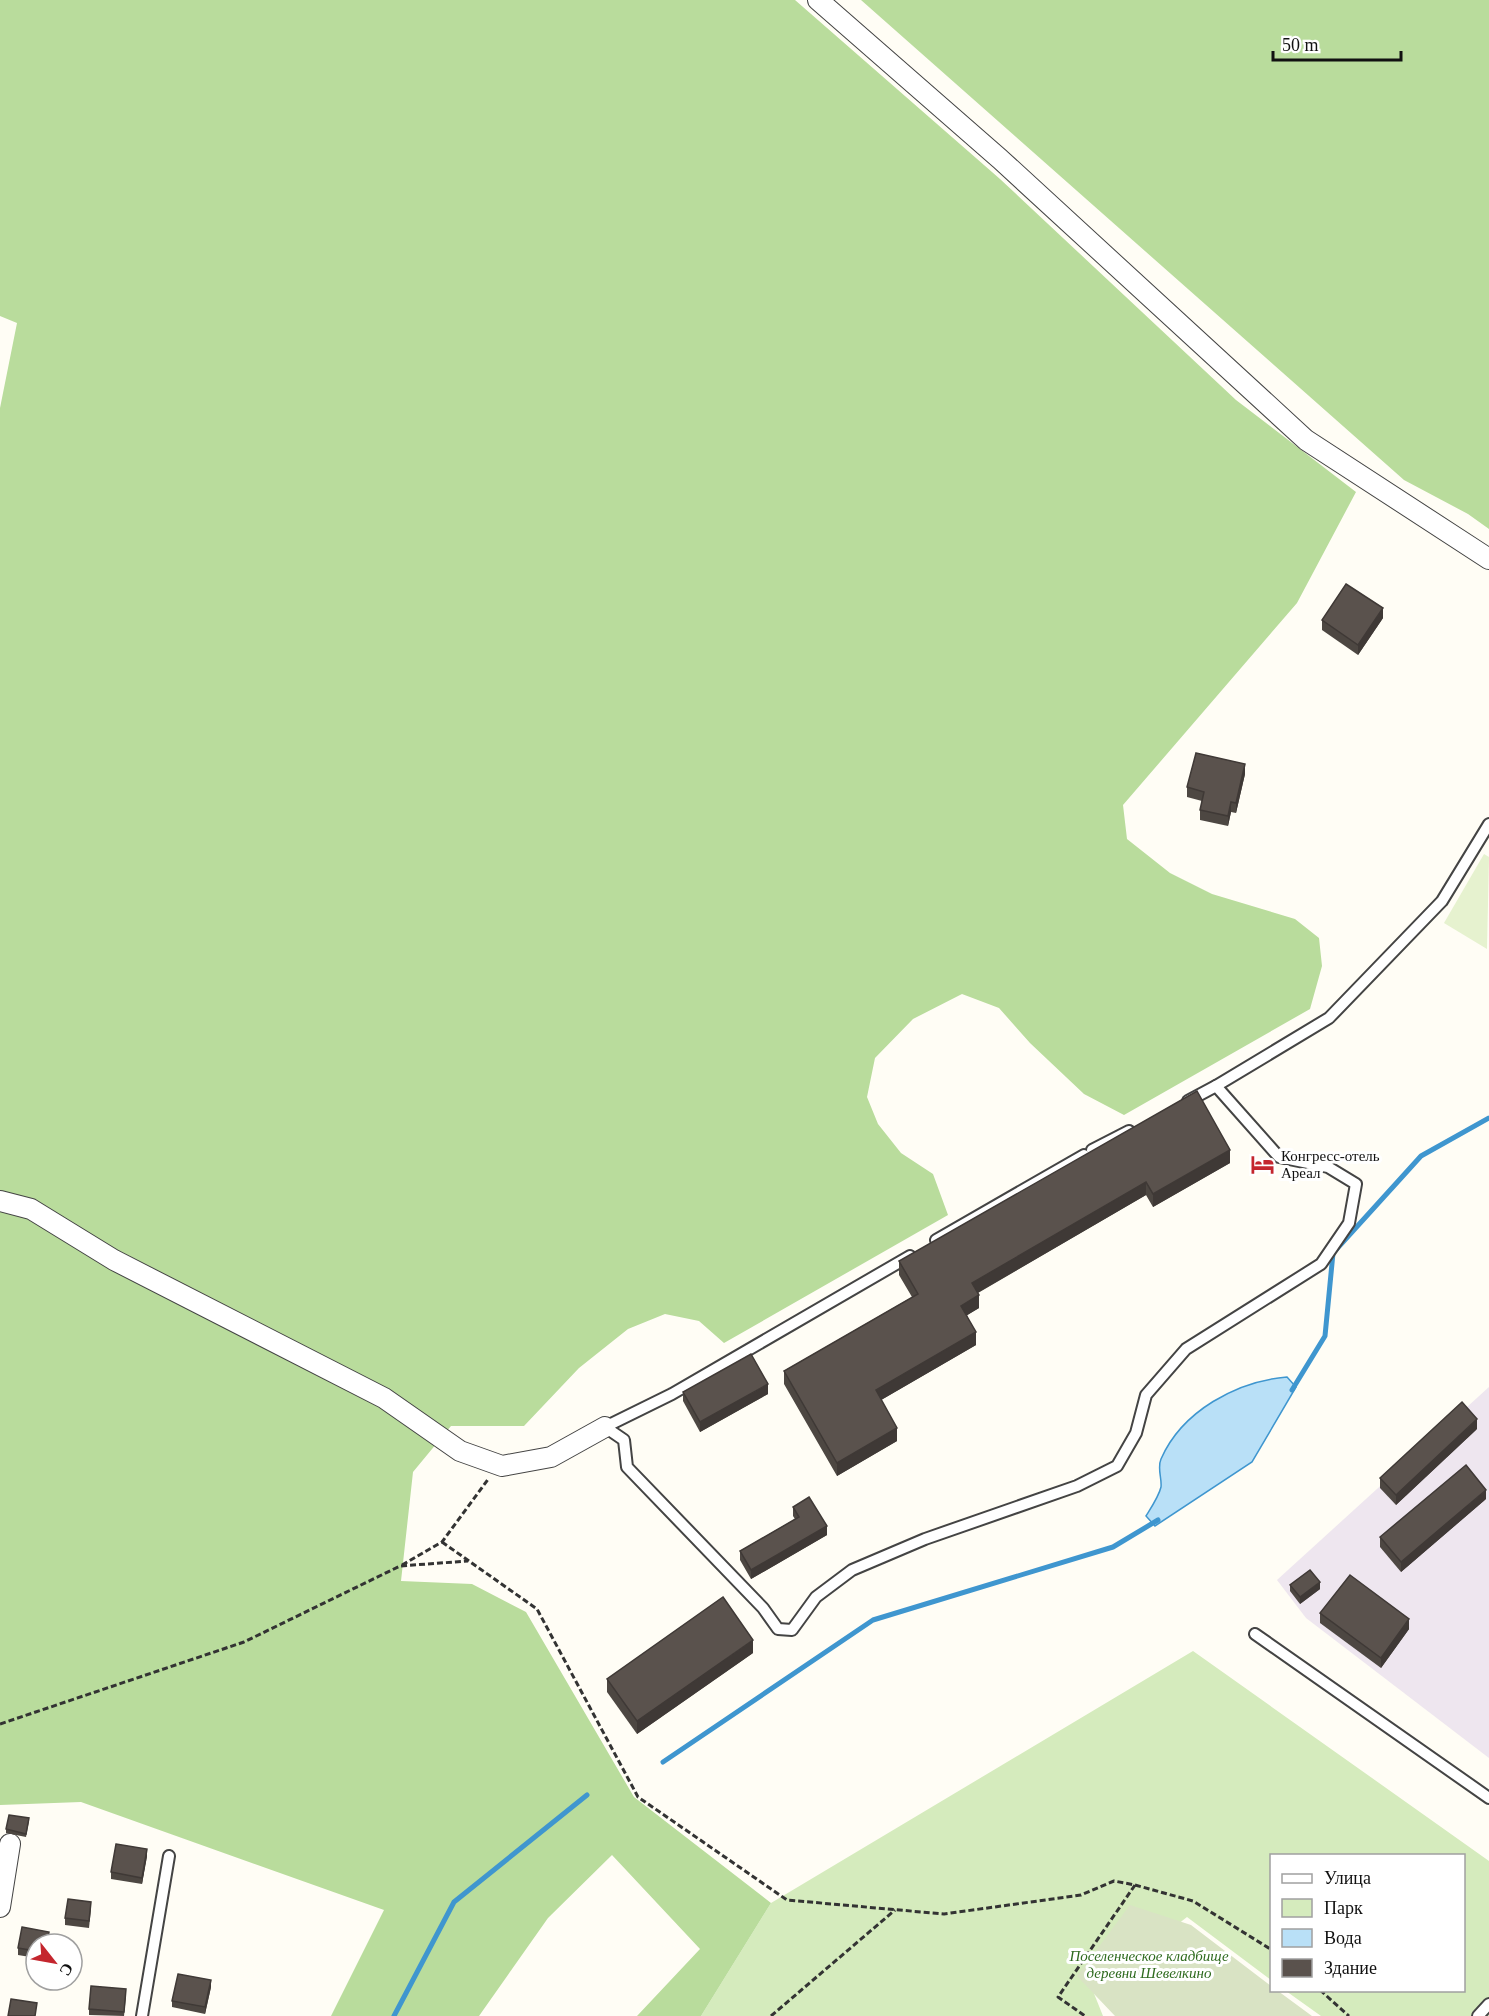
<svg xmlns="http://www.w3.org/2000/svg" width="1489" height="2016" font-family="'Times New Roman',serif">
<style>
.industrial{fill:#eee6ef}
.green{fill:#d5ebbd}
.forest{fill:#b9dc9c}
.cemetery{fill:#d9e3c4}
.pitch{fill:#e6f2cf}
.water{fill:#b9e0f7;stroke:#3f96cf;stroke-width:1.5}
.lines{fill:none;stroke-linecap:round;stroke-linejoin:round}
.stream{stroke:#3f96cf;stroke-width:5}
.lane-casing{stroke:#444;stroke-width:14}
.street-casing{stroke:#444;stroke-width:22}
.path{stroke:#333;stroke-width:3;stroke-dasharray:6 3;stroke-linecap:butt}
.lane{stroke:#fff;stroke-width:10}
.street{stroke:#fff;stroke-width:20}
.wall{fill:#4d4742}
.shaded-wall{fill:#3f3936}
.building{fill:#5a524d;stroke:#3f3936;stroke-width:1.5}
.labels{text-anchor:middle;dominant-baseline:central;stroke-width:6;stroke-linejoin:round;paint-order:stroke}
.poi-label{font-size:15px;fill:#111;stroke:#fff;text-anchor:start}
.park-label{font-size:15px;font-style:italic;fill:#2f6b1f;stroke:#fff}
</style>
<rect width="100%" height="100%" fill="#fffdf5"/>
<polygon class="industrial" points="1489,1387 1489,1758 1306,1618 1277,1580"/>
<polygon class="green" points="1193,1651 1489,1861 1489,2016 1321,2016 1286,1991 1464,1990 1464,1856 1272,1856 1271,1980 1187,1917 1093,1991 1103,2016 701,2016 771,1903"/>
<g class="forest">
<polygon points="0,0 795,0 1000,179 1236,400 1356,492 1297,603 1123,805 1127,839 1170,873 1212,894 1295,919 1319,938 1322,966 1310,1009 1124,1115 1084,1094 1030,1043 999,1008 962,994 913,1019 875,1058 867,1097 878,1124 901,1153 933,1174 948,1215 724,1343 699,1321 665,1314 628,1329 579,1368 524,1426 451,1426 413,1472 401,1581 472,1584 526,1612 634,1797 771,1903 701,2016 637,2016 700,1949 612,1855 548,1918 479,2016 331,2016 384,1910 81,1802 0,1805 0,408 17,323 0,316"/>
<polygon points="861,0 1489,0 1489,529 1468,514 1404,480"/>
</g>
<polygon class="cemetery" points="1130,1905 1191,1925 1271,1986 1272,1990 1278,1991 1312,2016 1115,2016 1077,1976"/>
<polygon class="pitch" points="1484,854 1489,857 1487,949 1444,923"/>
<path class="water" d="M1287,1377L1296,1387L1252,1462L1155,1526L1146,1516C1151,1508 1159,1496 1161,1487C1162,1478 1157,1468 1161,1459C1182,1411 1237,1381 1287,1377Z"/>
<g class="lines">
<g class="stream">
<polyline points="1292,1390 1325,1336 1333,1253 1421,1156 1489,1118"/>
<polyline points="663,1762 873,1620 1113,1547 1158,1520"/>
<polyline points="394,2016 454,1902 587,1795"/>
</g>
<defs>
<g id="lane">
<polyline points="1216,1086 1329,1018 1442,901 1489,824"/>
<polyline points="1092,1150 1129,1131"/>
<polyline points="936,1240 1084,1155"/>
<polyline points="910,1256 672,1394 605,1427 624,1440 627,1467 763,1608 778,1629 792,1630 816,1597 852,1570 925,1539 1077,1486 1117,1466 1136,1433 1146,1395 1186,1349 1321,1264 1349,1223 1356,1184 1328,1167 1279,1157 1216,1086 1188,1101"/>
<polyline points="1255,1634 1489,1798"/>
<polyline points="142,2016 169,1856"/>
<polyline points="1478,2016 1489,2004"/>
</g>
<g id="street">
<polyline points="818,0 1000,159 1306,440 1489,559"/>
<polyline points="0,1201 31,1209 114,1260 384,1398 460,1451 502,1466 551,1457 605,1427"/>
<polyline points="0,1907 10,1844"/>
</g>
</defs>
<use href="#lane" class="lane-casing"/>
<use href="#street" class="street-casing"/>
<g class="path">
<polyline points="442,1542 537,1609 638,1797 787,1900 944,1914 1081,1895 1114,1881 1135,1885 1058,1997 1085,2016"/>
<polyline points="402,1565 442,1542 489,1478"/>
<polyline points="0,1724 244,1642 400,1566 468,1561"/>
<polyline points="1135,1885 1193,1901 1272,1950"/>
<polyline points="1320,1990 1349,2016"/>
<polyline points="771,2016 895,1910"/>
</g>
<use href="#lane" class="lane"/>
<use href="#street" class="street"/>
</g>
<g class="wall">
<polygon points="1383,618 1358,655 1322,630 1322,620"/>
<polygon points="1245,774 1236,813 1231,812 1228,826 1200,820 1200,810 1202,801 1187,797 1187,787"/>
<polygon points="1230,1150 1230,1163 1153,1207 1146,1195 978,1293 979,1308 967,1315 976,1345 881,1400 897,1441 837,1476 784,1384 784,1371 912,1297 899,1275 899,1261"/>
<polygon points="683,1392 768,1394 700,1432 683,1401"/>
<polygon points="1477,1429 1396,1505 1380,1488 1380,1478"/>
<polygon points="1486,1499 1401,1572 1380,1547 1380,1537"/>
<polygon points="793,1507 827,1535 751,1579 740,1560 740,1551 795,1519 793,1516"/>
<polygon points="1290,1585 1320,1589 1300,1604 1290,1591"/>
<polygon points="1320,1613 1409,1629 1381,1668 1320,1623"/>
<polygon points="753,1653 637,1734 607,1692 607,1679"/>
<polygon points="29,1821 26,1837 6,1833 6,1829"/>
<polygon points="147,1856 142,1884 111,1879 111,1872"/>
<polygon points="91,1909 89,1928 65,1925 65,1918"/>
<polygon points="49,1939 48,1944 36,1944 36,1958 18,1955 18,1948"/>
<polygon points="211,1987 205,2014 172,2007 172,2001"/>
<polygon points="126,1996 124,2016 89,2015 89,2009"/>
</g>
<g class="shaded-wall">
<polygon points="1383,608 1383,618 1358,655 1358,645"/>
<polygon points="1245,764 1245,774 1236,813 1236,803"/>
<polygon points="1231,802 1231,812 1228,826 1228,816"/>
<polygon points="1230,1150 1230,1163 1153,1207 1153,1194"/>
<polygon points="1146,1182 1146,1195 972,1296 972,1283"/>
<polygon points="979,1295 979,1308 961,1319 961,1306"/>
<polygon points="976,1332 976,1345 876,1403 876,1390"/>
<polygon points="768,1384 768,1394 700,1432 700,1422"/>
<polygon points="1477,1419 1477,1429 1396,1505 1396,1495"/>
<polygon points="897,1428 897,1441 837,1476 837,1463"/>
<polygon points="1486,1490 1486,1499 1401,1572 1401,1562"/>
<polygon points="827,1526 827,1535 751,1579 751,1570"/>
<polygon points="1320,1582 1320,1589 1300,1604 1300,1597"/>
<polygon points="1409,1619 1409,1629 1381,1668 1381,1658"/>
<polygon points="753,1640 753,1653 637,1734 637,1721"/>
<polygon points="147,1849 147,1856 142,1884 142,1878"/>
<polygon points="211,1980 211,1987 205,2014 205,2007"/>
</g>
<g class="building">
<polygon points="1346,584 1383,608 1358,645 1322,620"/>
<polygon points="1196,753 1245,764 1236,803 1231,802 1228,816 1200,810 1204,792 1187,787"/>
<polygon points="1197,1091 1230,1150 1153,1194 1146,1182 972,1283 979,1295 961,1306 976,1332 876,1390 897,1428 837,1463 784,1371 918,1294 899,1261"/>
<polygon points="751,1354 768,1384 700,1422 683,1392"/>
<polygon points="1462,1402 1477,1419 1396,1495 1380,1478"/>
<polygon points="1466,1465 1486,1490 1401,1562 1380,1537"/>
<polygon points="809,1497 827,1526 751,1570 740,1551 799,1517 793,1507"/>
<polygon points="1310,1570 1320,1582 1300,1597 1290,1585"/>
<polygon points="1350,1575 1409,1619 1381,1658 1320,1613"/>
<polygon points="723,1597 753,1640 637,1721 607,1679"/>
<polygon points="9,1815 29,1818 26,1834 6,1829"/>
<polygon points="116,1844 147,1849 142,1878 111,1872"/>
<polygon points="68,1899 91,1902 89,1921 65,1918"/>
<polygon points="22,1927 49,1932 47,1944 36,1944 36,1951 18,1948"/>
<polygon points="178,1974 211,1980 205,2007 172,2001"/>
<polygon points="91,1986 126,1989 124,2012 89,2009"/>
<polygon points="11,1999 37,2003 35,2016 8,2016"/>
</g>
<defs>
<symbol id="hotel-bare" viewBox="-9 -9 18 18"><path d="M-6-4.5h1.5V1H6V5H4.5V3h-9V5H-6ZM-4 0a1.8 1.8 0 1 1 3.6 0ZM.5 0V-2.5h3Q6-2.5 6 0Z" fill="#c4262e" stroke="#fff" stroke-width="2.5" paint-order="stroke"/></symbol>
</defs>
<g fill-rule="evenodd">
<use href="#hotel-bare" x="1246" y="1148" width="33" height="33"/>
</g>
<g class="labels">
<g class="poi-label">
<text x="1281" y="1156">Конгресс-отель<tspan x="1281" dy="17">Ареал</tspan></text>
</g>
<g class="park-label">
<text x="1149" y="1956">Поселенческое кладбище<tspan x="1149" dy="17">деревни Шевелкино</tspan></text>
</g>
</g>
<rect x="1270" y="1854" width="195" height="138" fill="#ffffff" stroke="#a0a0a0" stroke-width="1.5"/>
<rect x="1282" y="1874" width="30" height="9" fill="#ffffff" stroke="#a0a0a0" stroke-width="1.5"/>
<text x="1324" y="1884" font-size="18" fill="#111111">Улица</text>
<rect x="1282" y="1899" width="30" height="18" fill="#d5ebbd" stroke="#a0a0a0" stroke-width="1.5"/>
<text x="1324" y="1914" font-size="18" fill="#111111">Парк</text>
<rect x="1282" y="1929" width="30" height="18" fill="#b9e0f7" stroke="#a0a0a0" stroke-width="1.5"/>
<text x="1324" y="1944" font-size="18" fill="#111111">Вода</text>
<rect x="1282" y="1959" width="30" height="18" fill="#5a524d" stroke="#a0a0a0" stroke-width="1.5"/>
<text x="1324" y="1974" font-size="18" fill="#111111">Здание</text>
<g transform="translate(54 1962) rotate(121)"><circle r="28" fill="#ffffff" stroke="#a0a0a0" stroke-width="1.5"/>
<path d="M0-4.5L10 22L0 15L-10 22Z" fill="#c4262e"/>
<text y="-9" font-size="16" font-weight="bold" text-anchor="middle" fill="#111111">С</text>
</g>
<path d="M1273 51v9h128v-9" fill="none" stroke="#111111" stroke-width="3"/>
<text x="1282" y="51" font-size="18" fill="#111111" stroke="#ffffff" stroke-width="4.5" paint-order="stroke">50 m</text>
</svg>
